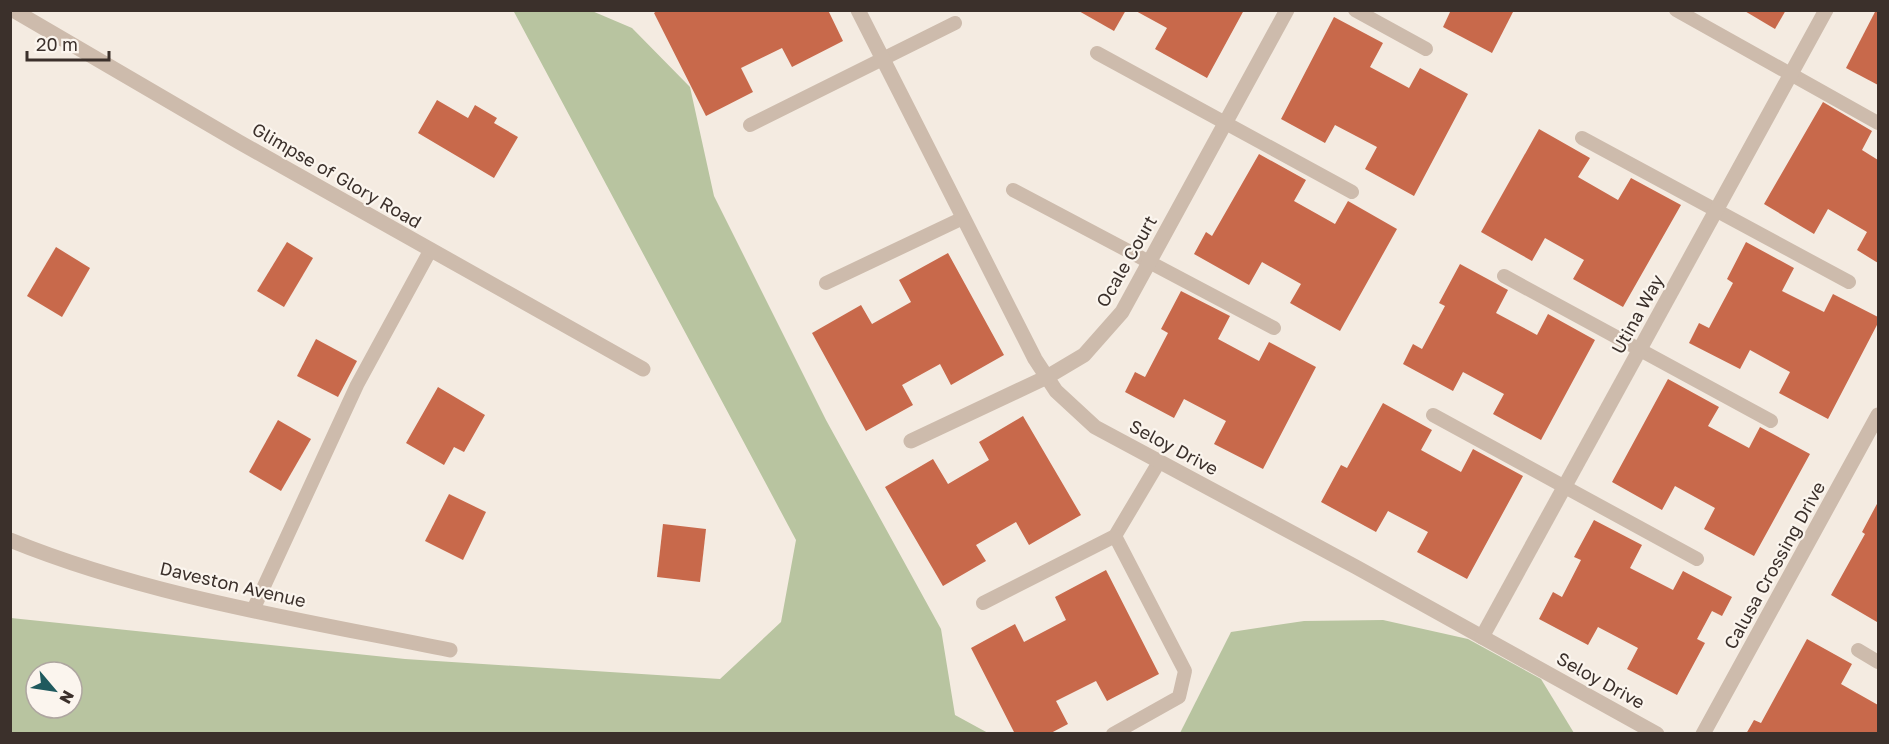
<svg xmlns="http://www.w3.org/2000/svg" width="1889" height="744" font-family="'Golos Text',sans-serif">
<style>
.green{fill:#b8c4a0;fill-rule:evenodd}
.building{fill:#c8694b}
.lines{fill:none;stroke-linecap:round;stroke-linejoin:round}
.service{stroke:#cdbbac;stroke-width:14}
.minor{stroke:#cdbbac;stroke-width:15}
.labels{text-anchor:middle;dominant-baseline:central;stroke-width:4.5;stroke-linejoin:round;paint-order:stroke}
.street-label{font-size:18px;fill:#3b302b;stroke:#fbf5ee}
</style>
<rect width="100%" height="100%" fill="#f4ebe1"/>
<g class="green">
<path d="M513,10L592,11L632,28L690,87L714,196L826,420L941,629L955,715L988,733H11V618L405,659L720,679L781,622L796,540ZM36,672H72V708H36Z"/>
<polygon points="1383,620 1468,639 1541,679 1574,733 1180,733 1231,632 1304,621"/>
</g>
<g class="building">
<polygon points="658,10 828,10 843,41 792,67 782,48 741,68 753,92 706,116 654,13"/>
<polygon points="1077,10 1126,10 1114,31"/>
<polygon points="1134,10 1244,10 1207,78 1155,49 1167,28"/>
<polygon points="1451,10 1514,10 1492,53 1443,27"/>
<polygon points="1743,10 1786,10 1775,29"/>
<polygon points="1876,10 1878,10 1878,85 1846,68"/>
<polygon points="1334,17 1383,43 1370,67 1409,88 1420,68 1468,94 1414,196 1365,169 1377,147 1335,125 1325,143 1281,119"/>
<polygon points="437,100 468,118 475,105 497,118 494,123 518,137 494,178 418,133"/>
<polygon points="1823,102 1872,131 1862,150 1878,160 1878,263 1857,250 1867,232 1828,209 1814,234 1764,204"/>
<polygon points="1539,129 1590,158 1578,177 1618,200 1631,178 1681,205 1623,307 1573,279 1584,260 1545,238 1532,261 1481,232"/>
<polygon points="1259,154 1306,180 1294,201 1335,224 1348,201 1397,229 1340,331 1290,303 1301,284 1262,262 1249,285 1194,254 1206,232 1212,236"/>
<polygon points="287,242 313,258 284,307 257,291"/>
<polygon points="1746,242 1794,268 1782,291 1824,312 1833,294 1878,317 1878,323 1828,419 1779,393 1790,372 1750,350 1740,369 1689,343 1699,323 1709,328 1733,283 1727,279"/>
<polygon points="56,247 90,268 62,317 27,296"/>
<polygon points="948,253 1004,355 951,385 940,364 902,385 913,405 866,431 812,333 861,305 872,324 911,302 899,280"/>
<polygon points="1460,264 1508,290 1496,313 1537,335 1548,314 1595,340 1541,440 1493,414 1504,394 1463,372 1453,391 1403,364 1413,344 1422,349 1445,306 1439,303"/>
<polygon points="1181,291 1230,316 1218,339 1259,361 1269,342 1316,367 1263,469 1214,444 1226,421 1184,399 1174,418 1125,392 1135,372 1145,377 1168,333 1161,329"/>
<polygon points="316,339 357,361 338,397 297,376"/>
<polygon points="1668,379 1719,407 1708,426 1749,448 1760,427 1810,454 1754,556 1704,529 1715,508 1675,486 1662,510 1612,482"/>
<polygon points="438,387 485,415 464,452 454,447 444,465 406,443"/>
<polygon points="1383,403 1432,430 1421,450 1461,472 1473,449 1523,476 1467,579 1417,552 1428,532 1388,511 1376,532 1321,502 1341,465 1347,468"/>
<polygon points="1023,416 1081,515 1029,545 1016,522 976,545 986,561 943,586 885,487 933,459 948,484 989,460 979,442"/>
<polygon points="278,420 311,439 281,491 249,472"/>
<polygon points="449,494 486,512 463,560 425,541"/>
<polygon points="1878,502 1878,619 1877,622 1831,595 1865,534 1862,532"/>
<polygon points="1594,520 1642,545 1630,568 1673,590 1683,571 1732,597 1722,616 1712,611 1697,639 1705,643 1677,695 1627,669 1638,648 1598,627 1588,645 1539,619 1553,592 1562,597 1581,560 1574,557"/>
<polygon points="663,524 706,529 700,582 657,577"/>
<polygon points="1106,570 1159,674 1107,701 1096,681 1056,701 1068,724 1049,734 1015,734 971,648 1015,624 1024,642 1066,620 1055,597"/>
<polygon points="1807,639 1852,664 1841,684 1878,705 1878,734 1746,734 1754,720 1761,723"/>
</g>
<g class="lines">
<g class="service">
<polyline points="1355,10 1426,49"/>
<polyline points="1676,10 1878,123"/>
<polyline points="1097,53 1352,192"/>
<polyline points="750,125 955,23"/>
<polyline points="1582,138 1849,282"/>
<polyline points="1013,190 1274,328"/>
<polyline points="1504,276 1771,421"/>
<polyline points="826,283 963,218"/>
<polyline points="1433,415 1697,559"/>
<polyline points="983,603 1115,536 1159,462"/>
<polyline points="253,610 357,385 430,251"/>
<polyline points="1858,650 1878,662"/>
<polyline points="1113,734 1179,697 1185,671 1115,536"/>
</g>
<g class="minor">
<polyline points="13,10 239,142 643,369"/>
<polyline points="858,10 1035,359 1056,391 1095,427 1356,567 1657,734"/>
<polyline points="911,441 1047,377 1084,355 1122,312 1287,10"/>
<path d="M10,540C150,597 303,620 450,650"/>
<polyline points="1482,637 1826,10"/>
<polyline points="1703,734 1878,415"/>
</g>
</g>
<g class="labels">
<g class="street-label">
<text transform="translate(337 175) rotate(30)">Glimpse of Glory Road</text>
<text transform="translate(1126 261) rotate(-60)">Ocale Court</text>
<text transform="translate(1637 314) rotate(-61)">Utina Way</text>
<text transform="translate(1174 447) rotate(28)">Seloy Drive</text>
<text transform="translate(1774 565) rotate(-61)">Calusa Crossing Drive</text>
<text transform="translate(233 584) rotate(13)">Daveston Avenue</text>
<text transform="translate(1601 680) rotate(29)">Seloy Drive</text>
</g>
</g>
<rect width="1889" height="744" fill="none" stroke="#3b302b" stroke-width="24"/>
<g transform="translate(54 690) rotate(119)"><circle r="28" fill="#fbf5ee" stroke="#aea6a0" stroke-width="1.5"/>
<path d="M0-4.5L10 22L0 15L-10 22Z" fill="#1f5a5e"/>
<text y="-9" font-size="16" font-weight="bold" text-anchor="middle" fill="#3b302b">N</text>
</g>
<path d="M27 51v9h82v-9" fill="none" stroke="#3b302b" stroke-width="3"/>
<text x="36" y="51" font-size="18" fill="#3b302b" stroke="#fbf5ee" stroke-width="4.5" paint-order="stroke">20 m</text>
</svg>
